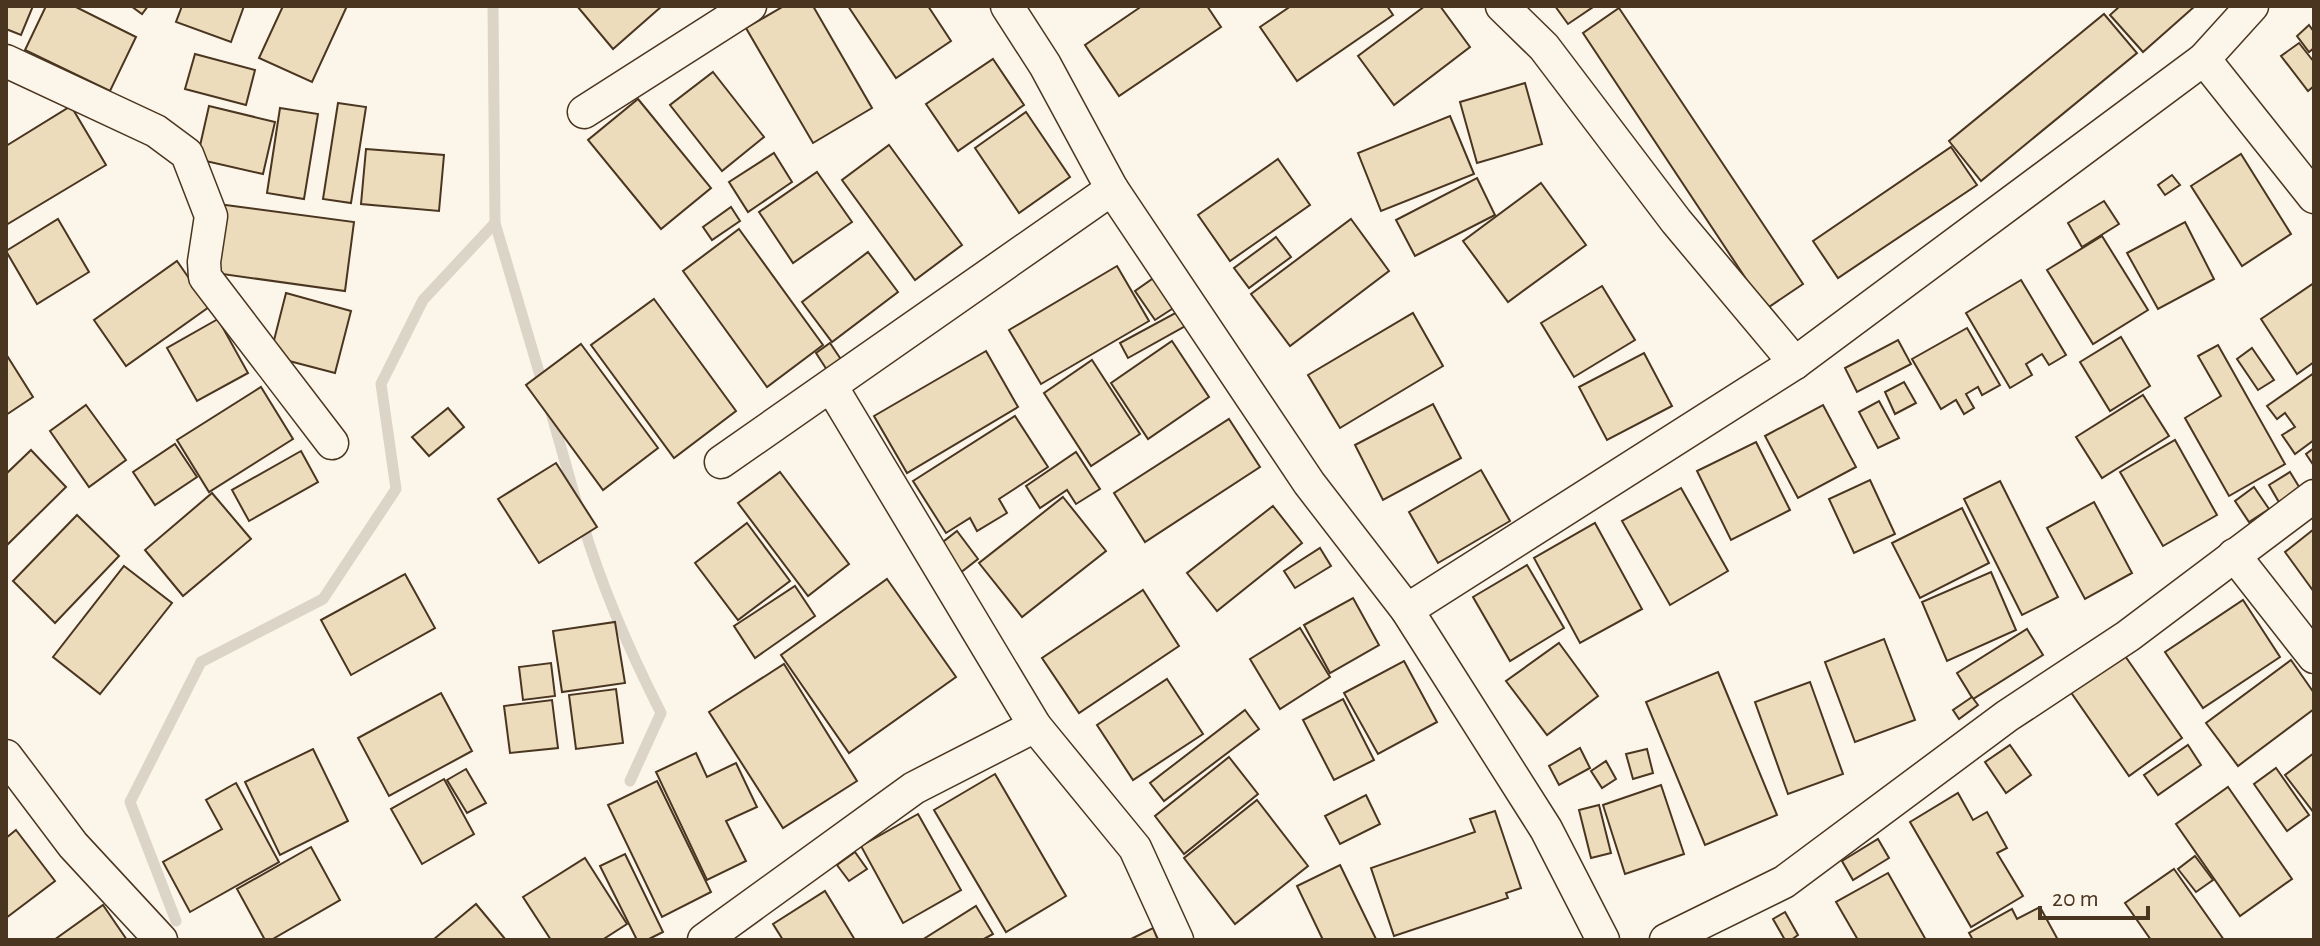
<svg xmlns="http://www.w3.org/2000/svg" width="2320" height="946" font-family="'Alegreya Sans',sans-serif">
<style>
.lines{fill:none;stroke-linecap:round;stroke-linejoin:round}
.stream{stroke:#dcd4c6;stroke-width:11}
.building{fill:#ecdcbc;stroke:#4a3520;stroke-width:2}
.minor-casing{stroke:#4a3520;stroke-width:35}
.minor{stroke:#fbf6e9;stroke-width:32}
</style>
<rect width="100%" height="100%" fill="#fbf6e9"/>
<g class="lines">
<g class="stream">
<polyline points="493,6 495,223 544,389"/>
<polyline points="550,409 577,504"/>
<path d="M582,521C602,588 629,650 661,713L630,781"/>
<polyline points="176,921 130,802 201,662 323,599 396,489 381,384 423,300 495,223"/>
</g>
</g>
<g class="building">
<polygon points="6,6 33,6 21,35 6,29"/>
<polygon points="46,6 74,6 136,37 110,91 25,50"/>
<polygon points="131,6 148,6 142,14"/>
<polygon points="182,6 244,6 231,42 176,22"/>
<polygon points="283,6 347,6 312,82 259,58"/>
<polygon points="577,6 662,6 613,49"/>
<polygon points="784,6 813,6 872,108 813,143 746,28"/>
<polygon points="848,6 928,6 951,41 896,78"/>
<polygon points="1142,6 1207,6 1221,27 1119,96 1085,45"/>
<polygon points="1291,6 1387,6 1393,15 1297,81 1260,27"/>
<polygon points="1425,6 1440,6 1470,47 1394,105 1358,56"/>
<polygon points="1555,6 1592,6 1593,7 1568,24"/>
<polygon points="2120,6 2195,6 2143,52 2110,15"/>
<polygon points="1619,8 1803,284 1766,309 1583,33"/>
<polygon points="2104,14 2137,53 1981,181 1949,141"/>
<polygon points="2309,25 2314,32 2314,48 2309,52 2297,36"/>
<polygon points="2299,43 2314,62 2314,86 2308,91 2281,56"/>
<polygon points="195,54 255,70 246,105 185,89"/>
<polygon points="993,59 1024,105 958,151 926,104"/>
<polygon points="713,72 764,137 722,171 670,105"/>
<polygon points="1525,83 1542,144 1477,163 1460,102"/>
<polygon points="638,99 711,188 661,229 588,140"/>
<polygon points="338,103 366,107 351,203 323,199"/>
<polygon points="71,106 106,165 6,225 6,146"/>
<polygon points="209,106 275,122 263,174 197,159"/>
<polygon points="280,108 318,114 304,199 267,193"/>
<polygon points="1026,112 1070,177 1019,213 975,148"/>
<polygon points="1450,116 1474,174 1381,211 1358,153"/>
<polygon points="889,145 962,245 915,280 842,180"/>
<polygon points="1951,147 1977,185 1838,278 1813,241"/>
<polygon points="366,149 444,155 439,211 361,204"/>
<polygon points="774,153 792,182 748,212 729,182"/>
<polygon points="2241,154 2291,234 2242,266 2191,186"/>
<polygon points="1278,159 1310,205 1230,261 1198,215"/>
<polygon points="817,172 852,222 793,263 759,212"/>
<polygon points="2172,175 2180,185 2165,195 2158,185"/>
<polygon points="1477,178 1495,215 1415,256 1396,220"/>
<polygon points="1541,183 1586,245 1508,302 1463,241"/>
<polygon points="2104,201 2119,224 2082,247 2068,223"/>
<polygon points="218,204 354,222 345,291 208,272"/>
<polygon points="731,207 740,221 712,240 703,227"/>
<polygon points="58,219 89,272 37,304 6,251"/>
<polygon points="1351,219 1389,271 1290,346 1251,294"/>
<polygon points="2185,222 2214,279 2158,309 2127,253"/>
<polygon points="739,229 823,345 767,387 683,271"/>
<polygon points="2102,236 2148,310 2093,344 2047,270"/>
<polygon points="1276,237 1291,257 1249,288 1234,268"/>
<polygon points="868,252 898,292 832,342 802,302"/>
<polygon points="177,261 209,307 126,366 94,320"/>
<polygon points="1117,266 1149,321 1041,384 1009,330"/>
<polygon points="1155,277 1175,307 1155,320 1135,291"/>
<polygon points="2021,280 2066,355 2049,365 2042,354 2026,364 2032,375 2010,388 1966,313"/>
<polygon points="2314,283 2314,362 2297,374 2261,319"/>
<polygon points="1602,286 1635,340 1574,377 1541,323"/>
<polygon points="286,293 351,311 335,373 270,356"/>
<polygon points="654,299 736,411 674,458 591,345"/>
<polygon points="1179,311 1187,325 1128,358 1120,343"/>
<polygon points="1413,313 1443,366 1340,428 1308,375"/>
<polygon points="218,319 248,373 197,401 167,348"/>
<polygon points="1967,328 2000,385 1982,395 1978,387 1966,394 1974,408 1964,414 1956,400 1941,409 1912,359"/>
<polygon points="2121,337 2150,386 2110,411 2080,362"/>
<polygon points="1898,340 1911,364 1857,392 1845,368"/>
<polygon points="1172,341 1209,397 1148,439 1111,383"/>
<polygon points="830,343 842,361 827,370 816,353"/>
<polygon points="581,344 658,448 603,490 526,385"/>
<polygon points="2218,345 2285,464 2229,496 2185,418 2221,396 2198,356"/>
<polygon points="2252,348 2274,380 2258,390 2237,359"/>
<polygon points="986,351 1018,407 907,473 874,416"/>
<polygon points="1644,353 1672,406 1607,440 1579,387"/>
<polygon points="6,354 33,397 6,415"/>
<polygon points="1092,360 1140,434 1091,466 1044,393"/>
<polygon points="2314,373 2314,440 2295,454 2282,435 2295,427 2285,413 2277,419 2267,406"/>
<polygon points="1904,382 1916,403 1895,414 1885,392"/>
<polygon points="261,387 293,439 209,492 177,440"/>
<polygon points="2143,395 2169,436 2102,478 2076,437"/>
<polygon points="1879,401 1899,438 1878,448 1859,412"/>
<polygon points="1433,404 1461,458 1383,500 1355,445"/>
<polygon points="86,405 126,460 89,487 50,431"/>
<polygon points="1823,405 1856,467 1798,498 1765,436"/>
<polygon points="448,408 464,427 429,456 412,437"/>
<polygon points="1015,416 1048,467 999,499 1007,513 977,531 970,518 946,533 913,481"/>
<polygon points="1229,419 1260,467 1145,542 1114,493"/>
<polygon points="2175,440 2217,515 2163,546 2120,472"/>
<polygon points="1756,442 1790,510 1731,540 1697,471"/>
<polygon points="175,444 197,477 155,505 133,472"/>
<polygon points="2314,448 2314,466 2306,454"/>
<polygon points="31,450 66,487 6,546 6,474"/>
<polygon points="301,451 318,482 249,521 232,490"/>
<polygon points="1076,452 1100,489 1076,504 1067,490 1040,508 1026,486"/>
<polygon points="556,463 597,527 539,563 498,499"/>
<polygon points="1481,470 1510,521 1438,563 1409,512"/>
<polygon points="780,472 849,564 808,596 738,503"/>
<polygon points="2290,472 2301,490 2280,504 2269,485"/>
<polygon points="1870,480 1895,534 1854,553 1829,499"/>
<polygon points="2000,481 2058,597 2022,615 1964,499"/>
<polygon points="2254,487 2269,509 2249,522 2235,501"/>
<polygon points="1681,488 1728,571 1670,605 1622,521"/>
<polygon points="212,493 251,539 183,596 145,550"/>
<polygon points="1063,497 1106,551 1022,617 979,563"/>
<polygon points="2094,502 2132,573 2085,599 2047,528"/>
<polygon points="1273,506 1302,543 1217,611 1187,573"/>
<polygon points="1962,508 1989,563 1920,598 1892,543"/>
<polygon points="77,515 119,556 55,623 13,581"/>
<polygon points="747,523 790,581 738,620 695,563"/>
<polygon points="1595,523 1642,609 1580,643 1534,558"/>
<polygon points="2314,529 2314,592 2285,552"/>
<polygon points="957,531 978,559 960,573 939,545"/>
<polygon points="1320,548 1331,566 1295,588 1284,571"/>
<polygon points="1527,565 1564,628 1510,661 1473,597"/>
<polygon points="124,566 172,603 100,694 53,657"/>
<polygon points="1991,572 2016,630 1947,661 1922,602"/>
<polygon points="405,574 435,628 351,675 321,620"/>
<polygon points="887,579 956,677 849,753 781,655"/>
<polygon points="795,586 815,616 755,658 734,626"/>
<polygon points="1143,590 1179,646 1079,713 1042,658"/>
<polygon points="1353,598 1379,645 1330,673 1304,625"/>
<polygon points="2243,600 2280,657 2203,708 2165,652"/>
<polygon points="615,622 625,683 562,692 553,631"/>
<polygon points="1300,628 1330,677 1280,709 1250,659"/>
<polygon points="2027,629 2043,655 1973,699 1957,673"/>
<polygon points="1884,639 1915,720 1855,742 1825,662"/>
<polygon points="1559,643 1598,696 1547,735 1506,681"/>
<polygon points="2123,653 2182,738 2129,776 2070,691"/>
<polygon points="2291,660 2314,693 2314,709 2238,766 2206,723"/>
<polygon points="1404,661 1437,722 1378,754 1344,693"/>
<polygon points="551,663 555,696 523,700 519,667"/>
<polygon points="784,664 857,781 783,828 709,712"/>
<polygon points="1718,672 1777,815 1705,845 1646,702"/>
<polygon points="1167,679 1203,734 1133,780 1097,725"/>
<polygon points="1810,682 1843,774 1788,794 1755,702"/>
<polygon points="616,689 623,743 576,749 569,695"/>
<polygon points="441,693 472,751 389,796 358,738"/>
<polygon points="1972,697 1978,705 1959,719 1953,710"/>
<polygon points="1343,699 1374,760 1334,780 1303,720"/>
<polygon points="552,700 558,748 510,753 504,706"/>
<polygon points="1245,710 1259,729 1164,801 1150,783"/>
<polygon points="2010,745 2031,775 2006,793 1985,762"/>
<polygon points="2188,745 2201,765 2158,795 2144,775"/>
<polygon points="1580,748 1590,768 1559,785 1549,766"/>
<polygon points="313,749 348,821 280,855 245,782"/>
<polygon points="1647,749 1653,773 1633,779 1626,754"/>
<polygon points="696,753 707,777 736,763 757,807 726,821 746,861 707,880 656,772"/>
<polygon points="2314,753 2314,813 2285,775"/>
<polygon points="1229,757 1258,794 1184,854 1155,816"/>
<polygon points="1606,761 1616,779 1602,788 1591,771"/>
<polygon points="2276,768 2309,815 2287,831 2254,784"/>
<polygon points="466,769 486,803 467,813 447,780"/>
<polygon points="995,774 1066,896 1006,932 934,810"/>
<polygon points="444,779 474,834 422,864 391,809"/>
<polygon points="657,781 711,892 662,917 608,805"/>
<polygon points="236,783 279,862 190,912 163,862 222,829 206,800"/>
<polygon points="1661,785 1684,854 1625,874 1603,805"/>
<polygon points="2228,787 2292,879 2240,916 2176,824"/>
<polygon points="1958,793 1973,820 1987,812 2007,848 1997,853 2023,896 1971,927 1910,822"/>
<polygon points="1366,795 1380,824 1340,844 1325,816"/>
<polygon points="1257,800 1308,866 1235,924 1184,858"/>
<polygon points="1599,805 1611,853 1591,858 1579,810"/>
<polygon points="1495,811 1521,888 1506,893 1508,898 1394,936 1371,868 1475,832 1470,819"/>
<polygon points="918,814 961,890 903,923 861,846"/>
<polygon points="16,830 55,881 6,918 6,838"/>
<polygon points="1878,839 1889,858 1853,880 1842,861"/>
<polygon points="311,847 340,900 271,940 265,940 237,889"/>
<polygon points="855,852 867,869 849,881 837,865"/>
<polygon points="625,854 663,932 647,940 637,940 600,866"/>
<polygon points="2195,856 2213,880 2196,892 2178,869"/>
<polygon points="585,858 627,924 602,940 551,940 523,897"/>
<polygon points="1340,865 1376,939 1375,940 1323,940 1297,886"/>
<polygon points="2174,869 2224,940 2151,940 2125,903"/>
<polygon points="1888,873 1926,940 1858,940 1836,902"/>
<polygon points="825,891 855,940 783,940 773,924"/>
<polygon points="476,904 506,940 435,940 434,939"/>
<polygon points="103,905 127,940 54,940"/>
<polygon points="976,906 993,934 982,940 922,940"/>
<polygon points="2040,907 2058,940 1973,940 1969,933 2012,909 2017,919"/>
<polygon points="1785,912 1798,935 1791,940 1785,940 1773,919"/>
<polygon points="1153,928 1158,940 1129,940"/>
</g>
<g class="lines">
<defs>
<g id="minor">
<polyline points="1007,6 1045,65 1112,189 1309,483 1407,610 1546,829 1603,940"/>
<polyline points="1502,6 1544,47 1676,221 1795,363"/>
<polyline points="2204,59 2314,197"/>
<polyline points="6,61 156,131 187,154 211,216 204,262 205,277 332,443"/>
<polyline points="584,112 750,6"/>
<polyline points="831,386 1035,726 1135,848 1177,940"/>
<polyline points="721,462 1112,189"/>
<polyline points="2234,555 2314,657"/>
<polyline points="1407,610 1795,363 2204,59 2252,6"/>
<polyline points="6,756 73,845 161,940"/>
<polyline points="704,940 914,788 1035,726"/>
<polyline points="1666,940 1784,882 2007,716 2128,636 2314,496"/>
</g>
</defs>
<use href="#minor" class="minor-casing"/>
<use href="#minor" class="minor"/>
</g>
<rect width="2320" height="946" fill="none" stroke="#4a3520" stroke-width="16"/>
<path d="M2040 906v12h108v-12" fill="none" stroke="#4a3520" stroke-width="4"/>
<text x="2052" y="906" font-size="24" fill="#4a3520" stroke="#fbf6e9" stroke-width="6" paint-order="stroke">20 m</text>
</svg>
